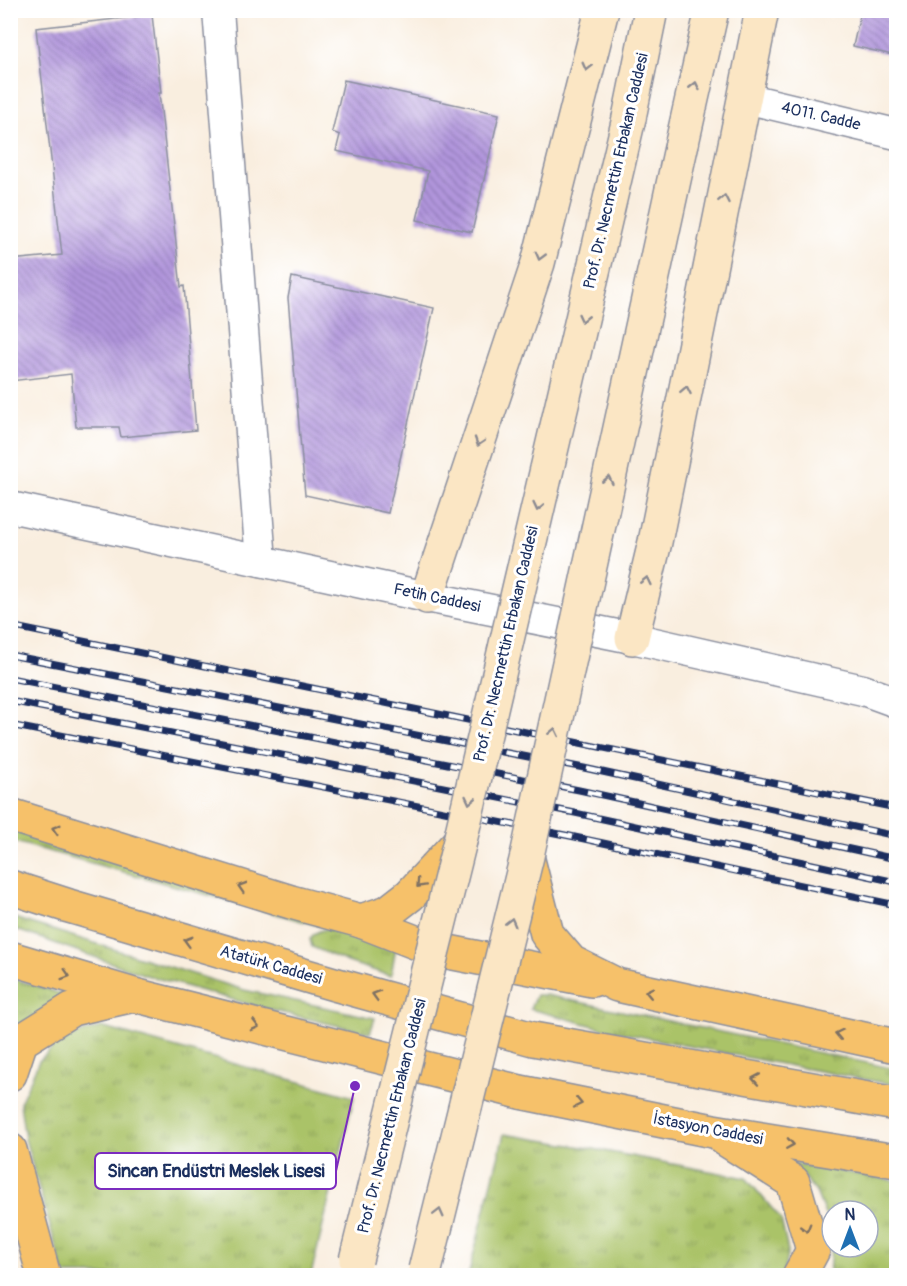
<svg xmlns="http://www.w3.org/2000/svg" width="907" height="1286" font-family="Pangolin,sans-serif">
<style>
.grass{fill:url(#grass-tufts);stroke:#627963;stroke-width:1.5}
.building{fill:url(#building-back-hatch)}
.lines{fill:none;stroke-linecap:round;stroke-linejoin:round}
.street-casing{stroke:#8a8e9e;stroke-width:33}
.secondary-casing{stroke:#8a8e9e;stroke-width:36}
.primary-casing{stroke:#8a8e9e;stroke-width:36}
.street{stroke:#fff;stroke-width:30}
.secondary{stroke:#fbe6c4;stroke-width:33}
.primary{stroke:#f6c16b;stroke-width:33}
.rail-casing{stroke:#1b2f5e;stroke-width:7}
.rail{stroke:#fff;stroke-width:4.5;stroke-dasharray:14;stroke-linecap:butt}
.secondary-bridge-casing{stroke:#8a8e9e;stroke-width:36;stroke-linecap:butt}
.secondary-bridge{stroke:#fbe6c4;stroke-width:33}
.oneway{stroke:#8b8a91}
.oneway2{stroke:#7e7164}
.labels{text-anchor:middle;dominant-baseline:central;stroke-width:6;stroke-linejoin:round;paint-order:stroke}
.street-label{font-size:16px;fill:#1b2f5e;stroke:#fff}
.leader{fill:none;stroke:#7b2cbf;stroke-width:2}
.callout-dot{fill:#7b2cbf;stroke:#fff;stroke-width:2}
.callout{fill:#fff;stroke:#7b2cbf;stroke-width:2}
.callout-label{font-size:18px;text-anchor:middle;font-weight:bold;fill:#1b2f5e}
</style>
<defs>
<pattern id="grass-tufts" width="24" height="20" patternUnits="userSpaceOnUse" patternTransform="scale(1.5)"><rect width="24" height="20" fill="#aac368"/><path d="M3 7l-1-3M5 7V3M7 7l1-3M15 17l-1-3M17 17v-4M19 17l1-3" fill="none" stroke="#8a9f59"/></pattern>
<pattern id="building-back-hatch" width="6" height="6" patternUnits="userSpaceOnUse" patternTransform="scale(1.5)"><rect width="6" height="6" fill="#b195dc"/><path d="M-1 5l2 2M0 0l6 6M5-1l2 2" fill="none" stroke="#8f7ab6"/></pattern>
</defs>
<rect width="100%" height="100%" fill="#fff"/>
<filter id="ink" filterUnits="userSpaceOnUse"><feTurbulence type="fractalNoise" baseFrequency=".0167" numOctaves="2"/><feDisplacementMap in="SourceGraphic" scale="12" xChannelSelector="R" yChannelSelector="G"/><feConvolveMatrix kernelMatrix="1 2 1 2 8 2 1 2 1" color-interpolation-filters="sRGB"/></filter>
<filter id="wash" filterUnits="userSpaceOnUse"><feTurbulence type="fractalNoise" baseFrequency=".008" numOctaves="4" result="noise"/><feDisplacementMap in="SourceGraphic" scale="24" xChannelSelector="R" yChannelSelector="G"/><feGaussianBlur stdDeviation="1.35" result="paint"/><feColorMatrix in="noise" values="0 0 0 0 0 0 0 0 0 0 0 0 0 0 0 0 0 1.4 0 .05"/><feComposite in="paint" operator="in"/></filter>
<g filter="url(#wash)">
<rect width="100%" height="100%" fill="#f9eedf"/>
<g class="grass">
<path d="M10,826L396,946L391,976L348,962L312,947L310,939C323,920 342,936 360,937L11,841Z"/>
<polygon points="11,917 244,990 375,1018 370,1033 266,1009 146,975 11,928"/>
<polygon points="11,979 18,980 77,999 11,1032"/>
<polygon points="536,995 546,995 896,1069 896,1085 781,1064 613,1031 530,1009"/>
<polygon points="101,1027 354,1097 311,1275 64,1275 25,1139 20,1103 39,1061 62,1039"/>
<polygon points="504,1134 583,1147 746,1178 781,1219 788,1251 783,1275 468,1276"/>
<polygon points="792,1163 896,1181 896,1275 829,1275 832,1235 832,1247 868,1247 868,1211 832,1211 832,1231 816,1192"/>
</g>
<g id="blocks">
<g class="building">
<polygon points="861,10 897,10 897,56 853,46"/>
<polygon points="152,15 161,93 159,93 181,287 184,286 196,430 121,437 119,427 76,427 71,374 10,381 10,260 62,255 36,28"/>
<polygon points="344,80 499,114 472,232 417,220 428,171 336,151 340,135 332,132"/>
<polygon points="292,277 434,308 388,513 305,495 288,298"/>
</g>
</g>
</g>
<g filter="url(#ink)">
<use href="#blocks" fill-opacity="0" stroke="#8a8e9e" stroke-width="1.5"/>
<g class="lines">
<defs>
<g id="street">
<polyline points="218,10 261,561"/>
<polyline points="745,98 896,134"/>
<polyline points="10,507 427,597 632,638 863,690 896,702"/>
</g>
<g id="secondary">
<polyline points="629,118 651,10"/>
<polyline points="682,143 712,10"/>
<polyline points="427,597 538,263 602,10"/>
<polyline points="632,638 655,542 762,10"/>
</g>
<g id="primary">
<polyline points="10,815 291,902 361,921 388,912 410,895 460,841"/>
<polyline points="527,856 547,934 571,962 617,985 896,1046"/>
<polyline points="10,887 69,906 334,984 533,1039 896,1104"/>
<polyline points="361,921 433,949 592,980"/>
<polyline points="10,958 134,995 520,1092 713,1131 896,1161"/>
<polyline points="10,1074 21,1041 72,1009 130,996"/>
<polyline points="725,1139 793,1182 813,1250 799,1276"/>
<polyline points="10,1150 44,1276"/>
</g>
</defs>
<use href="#street" class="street-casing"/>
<use href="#secondary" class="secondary-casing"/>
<use href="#primary" class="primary-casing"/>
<use href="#street" class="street"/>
<use href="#secondary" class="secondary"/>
<use href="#primary" class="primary"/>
<defs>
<g id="rail">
<polyline points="10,626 896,808"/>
<polyline points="10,655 584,768 896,836"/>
<polyline points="10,678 579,790 896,859"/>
<polyline points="10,701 575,813 896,882"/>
<polyline points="10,725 570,836 896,905"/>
</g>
</defs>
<use href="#rail" class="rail-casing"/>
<use href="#rail" class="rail"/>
<defs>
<g id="secondary-bridge">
<polyline points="356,1260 460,841 629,118"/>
<polyline points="425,1270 527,856 682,143"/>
</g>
</defs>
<use href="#secondary-bridge" class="secondary-bridge-casing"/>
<use href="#secondary-bridge" class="secondary-bridge"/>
</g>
<defs><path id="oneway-chevron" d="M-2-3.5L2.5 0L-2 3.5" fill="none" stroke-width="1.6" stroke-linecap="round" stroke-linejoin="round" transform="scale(1.5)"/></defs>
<g class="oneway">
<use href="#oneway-chevron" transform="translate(587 67) rotate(104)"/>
<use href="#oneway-chevron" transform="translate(695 86) rotate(-77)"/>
<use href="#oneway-chevron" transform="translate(724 199) rotate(-79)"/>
<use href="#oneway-chevron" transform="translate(540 256) rotate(105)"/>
<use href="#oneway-chevron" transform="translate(583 318) rotate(103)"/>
<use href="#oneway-chevron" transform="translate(686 390) rotate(-79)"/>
<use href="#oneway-chevron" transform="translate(479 442) rotate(108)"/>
<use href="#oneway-chevron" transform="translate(608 480) rotate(-78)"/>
<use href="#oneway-chevron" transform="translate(538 507) rotate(103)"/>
<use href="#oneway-chevron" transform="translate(646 581) rotate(-77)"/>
<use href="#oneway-chevron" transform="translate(554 732) rotate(-78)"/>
<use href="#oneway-chevron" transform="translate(470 800) rotate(103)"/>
<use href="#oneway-chevron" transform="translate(511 922) rotate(-76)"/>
<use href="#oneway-chevron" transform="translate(439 1213) rotate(-76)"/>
</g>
<g class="oneway2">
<use href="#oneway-chevron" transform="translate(56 829) rotate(-163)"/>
<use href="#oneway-chevron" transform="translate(420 884) rotate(133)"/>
<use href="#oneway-chevron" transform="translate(242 887) rotate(-163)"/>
<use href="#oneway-chevron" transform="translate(188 941) rotate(-164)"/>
<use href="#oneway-chevron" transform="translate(66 975) rotate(17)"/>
<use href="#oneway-chevron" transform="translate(649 992) rotate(-168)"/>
<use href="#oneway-chevron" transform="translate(376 995) rotate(-164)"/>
<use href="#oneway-chevron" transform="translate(255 1026) rotate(14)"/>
<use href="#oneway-chevron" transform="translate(839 1034) rotate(-168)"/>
<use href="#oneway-chevron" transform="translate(756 1079) rotate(-170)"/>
<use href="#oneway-chevron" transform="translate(578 1103) rotate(12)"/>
<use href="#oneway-chevron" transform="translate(790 1144) rotate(9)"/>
<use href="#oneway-chevron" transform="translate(806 1228) rotate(74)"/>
</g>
</g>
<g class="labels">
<g class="street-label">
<text transform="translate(821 116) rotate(13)">4011. Cadde</text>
<text transform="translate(616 171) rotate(-77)">Prof. Dr. Necmettin Erbakan Caddesi</text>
<text transform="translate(437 598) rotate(12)">Fetih Caddesi</text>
<text transform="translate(506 644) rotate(-77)">Prof. Dr. Necmettin Erbakan Caddesi</text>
<text transform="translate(271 965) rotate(16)">Atatürk Caddesi</text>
<text transform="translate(392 1116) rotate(-76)">Prof. Dr. Necmettin Erbakan Caddesi</text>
<text transform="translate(708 1129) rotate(11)">İstasyon Caddesi</text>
</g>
</g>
<path class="leader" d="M355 1086L336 1171"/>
<circle class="callout-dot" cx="355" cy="1086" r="6"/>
<rect class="callout" x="95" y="1153" width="241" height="36" rx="6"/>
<g class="callout-label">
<text x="216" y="1177">Sincan Endüstri Meslek Lisesi</text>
</g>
<rect width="907" height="1286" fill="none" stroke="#fff" stroke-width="36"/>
<g transform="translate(850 1229)"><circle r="28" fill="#ffffff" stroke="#a4acbf" stroke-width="1.5"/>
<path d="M0-4.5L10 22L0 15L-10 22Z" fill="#1f6fb2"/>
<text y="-9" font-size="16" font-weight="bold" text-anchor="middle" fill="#1b2f5e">N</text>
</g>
</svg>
